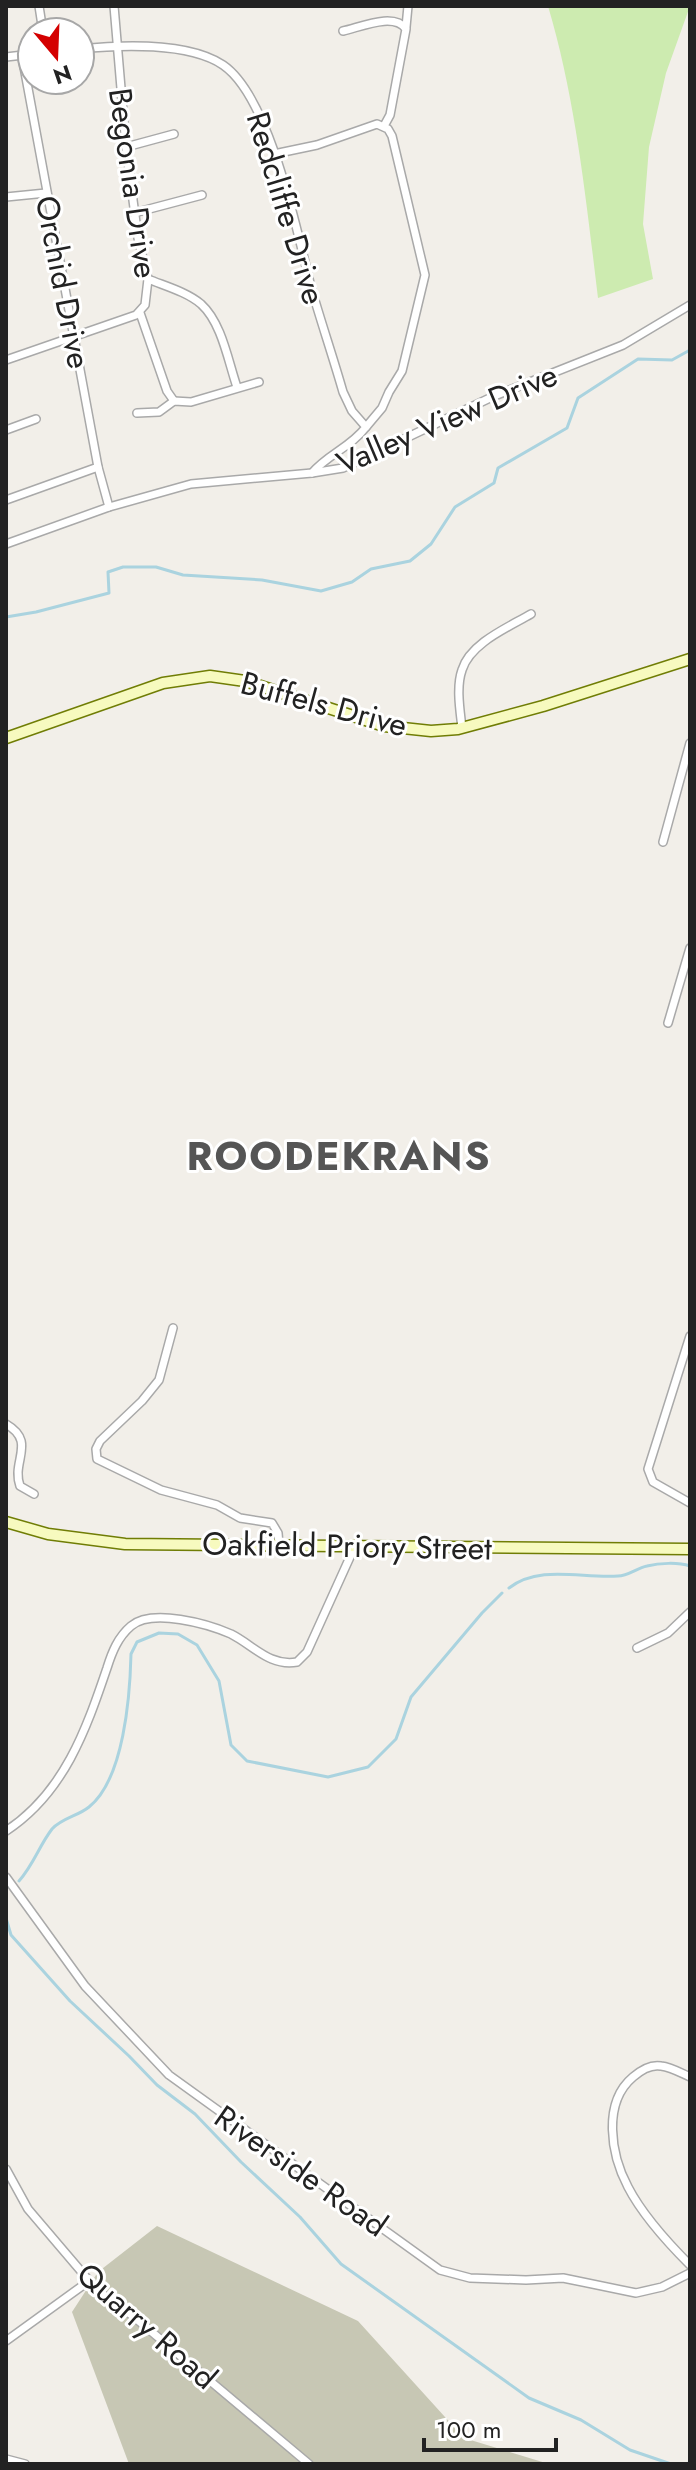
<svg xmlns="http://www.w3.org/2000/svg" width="696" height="2470" font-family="Jost,sans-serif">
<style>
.construction{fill:#c7c7b4}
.grass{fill:#cdebb0}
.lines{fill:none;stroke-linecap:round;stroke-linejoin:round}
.stream{stroke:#aad3df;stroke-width:3}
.street-casing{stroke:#a9a9a9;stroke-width:10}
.secondary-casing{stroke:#707d05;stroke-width:13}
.street{stroke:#fff;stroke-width:7}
.secondary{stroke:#f7fabf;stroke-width:10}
.labels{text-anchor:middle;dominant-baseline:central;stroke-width:6;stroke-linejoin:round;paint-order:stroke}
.street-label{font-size:32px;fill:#222;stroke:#fff}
.district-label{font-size:40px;font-weight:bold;letter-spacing:2px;fill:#555;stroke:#fff}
</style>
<rect width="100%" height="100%" fill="#f2efe9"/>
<polygon class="construction" points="157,2226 358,2321 464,2438 549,2464 129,2464 72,2312 98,2272"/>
<path class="grass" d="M548,6H690L666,73L649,147L643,224L653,279L598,298C586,200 576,100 548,6Z"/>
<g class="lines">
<g class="stream">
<polyline points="6,617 36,612 109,593 108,572 123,567 156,567 183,575 262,580 321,591 352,582 371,569 410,561 431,544 455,507 494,483 498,468 567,428 578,398 638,359 672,360 690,350"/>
<path d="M509,1588C540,1564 583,1579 618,1576C628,1576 637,1568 647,1566C659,1563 678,1562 690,1566"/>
<path d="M19,1881C34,1864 39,1846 52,1829C62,1818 78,1816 89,1807C124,1779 130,1696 131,1654L137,1642L159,1633L178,1634L197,1645L219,1681L231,1745L247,1761L328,1777L368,1767L396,1739L411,1697L482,1613L502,1593"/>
<polyline points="6,1918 11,1935 70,2001 129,2056 157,2085 195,2114 241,2162 300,2217 341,2264 529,2398 581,2420 630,2450 671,2464"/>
<polyline points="683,2464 690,2463"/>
</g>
<defs>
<g id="street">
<polyline points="39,6 43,32"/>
<polyline points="406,27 408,6"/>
<path d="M343,31C361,27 394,12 406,29L390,115L384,126"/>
<path d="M80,49C120,45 188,42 223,65C270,97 297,231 311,287C321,322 333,357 343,392L352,411L366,427C351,447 328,454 312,473"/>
<polyline points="22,56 98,467 109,507"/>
<polyline points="6,57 32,54"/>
<polyline points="126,147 174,134"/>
<polyline points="274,154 317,145 377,124 388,129 392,136 425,275 402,371 389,392 382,408 366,427"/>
<polyline points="6,197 46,193"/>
<polyline points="134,213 202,195"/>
<path d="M148,279C165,286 187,292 201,304C222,323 228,361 237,387"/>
<polyline points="140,313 167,391 174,401"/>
<polyline points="6,360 136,315 145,305 148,279 138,238 126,147 114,6"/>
<polyline points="137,413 159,412 174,401 191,402 259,382"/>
<polyline points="6,430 36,419"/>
<polyline points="6,500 98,467"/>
<polyline points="6,544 109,507 191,484 312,473 343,468 492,397 623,345 690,305"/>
<path d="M462,728C460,710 456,687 462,670C470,643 509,627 531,614"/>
<polyline points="663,842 690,743"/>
<polyline points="668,1023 690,948"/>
<polyline points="173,1328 159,1380 142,1401 100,1441 96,1449 97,1459 161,1490 217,1505 240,1518 272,1523 278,1533 279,1545"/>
<polyline points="690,1336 648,1469 653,1482 690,1503"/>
<path d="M6,1424C37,1442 11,1461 20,1486L34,1494"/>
<polyline points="637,1648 668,1633 690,1612"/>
<path d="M6,1831C64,1793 86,1730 107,1668C112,1652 118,1637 131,1626C152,1608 208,1624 231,1634C253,1645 270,1667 297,1662L307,1652L355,1546"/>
<polyline points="6,1877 85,1986 169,2075 440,2270 470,2278 526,2280 563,2278 636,2293 662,2287 690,2273"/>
<path d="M690,2077C681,2073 671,2067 661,2066C650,2064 641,2070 633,2077C602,2103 611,2155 628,2187C643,2216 667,2242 690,2265"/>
<polyline points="6,2169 28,2209 97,2290 134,2317 309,2464"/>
<polyline points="6,2341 89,2281"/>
<polyline points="6,2459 25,2464"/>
</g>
<g id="secondary">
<polyline points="6,738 163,683 210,676 245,681 384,726 431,731 458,729 543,706 690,659"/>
<polyline points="6,1522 48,1534 125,1544 690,1549"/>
</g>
</defs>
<use href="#street" class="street-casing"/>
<use href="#secondary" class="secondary-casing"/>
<use href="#street" class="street"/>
<use href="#secondary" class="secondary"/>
</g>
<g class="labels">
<g class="street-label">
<text transform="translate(133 183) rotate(82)">Begonia Drive</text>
<text transform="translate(286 208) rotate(73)">Redcliffe Drive</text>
<text transform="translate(63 282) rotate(79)">Orchid Drive</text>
<text transform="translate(447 419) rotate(-23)">Valley View Drive</text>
<text transform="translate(324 704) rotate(15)">Buffels Drive</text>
<text transform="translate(347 1546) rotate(1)">Oakfield Priory Street</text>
<text transform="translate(301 2171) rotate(35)">Riverside Road</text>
<text transform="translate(147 2326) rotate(41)">Quarry Road</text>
</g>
<g class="district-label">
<text x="339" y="1156">ROODEKRANS</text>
</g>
</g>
<rect width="696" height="2470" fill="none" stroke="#222222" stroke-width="16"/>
<g transform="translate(56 56) rotate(161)"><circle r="38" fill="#ffffff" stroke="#a7a7a7" stroke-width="2"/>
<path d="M0-6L14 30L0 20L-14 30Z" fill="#d40000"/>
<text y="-12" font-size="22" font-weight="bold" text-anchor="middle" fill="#222222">N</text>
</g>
<path d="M424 2438v12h132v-12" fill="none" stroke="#222222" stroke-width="4"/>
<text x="436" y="2438" font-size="24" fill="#222222" stroke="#ffffff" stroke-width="6" paint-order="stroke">100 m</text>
</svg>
